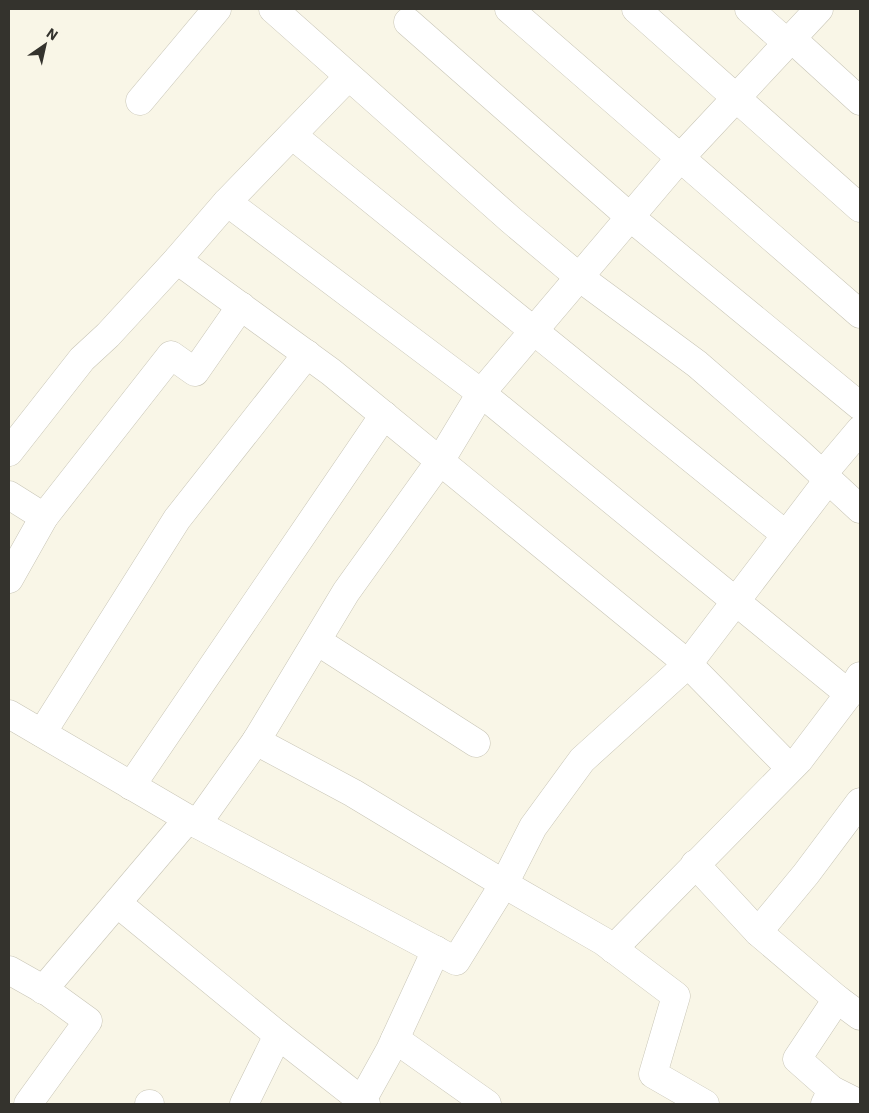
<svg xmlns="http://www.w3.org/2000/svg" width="869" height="1113" font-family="'IBM Plex Sans',sans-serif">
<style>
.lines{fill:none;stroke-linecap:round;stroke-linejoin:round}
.minor-casing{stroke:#c8c5b6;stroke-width:29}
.minor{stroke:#fff;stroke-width:28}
</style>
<rect width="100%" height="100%" fill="#f9f6e7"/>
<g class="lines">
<defs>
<g id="minor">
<polyline points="273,9 511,220 579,277 697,364 795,449 860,509"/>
<polyline points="509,9 860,314"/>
<polyline points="636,9 860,208"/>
<polyline points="749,9 787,43"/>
<polyline points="408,22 630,217 860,406"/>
<polyline points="791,38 860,101"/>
<polyline points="140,101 217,9"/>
<polyline points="292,135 786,535"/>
<polyline points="227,202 481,393 849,694 860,676"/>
<polyline points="177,260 331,372 688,664 790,768"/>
<polyline points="9,452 82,359 108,335 177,260 227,202 348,77"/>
<polyline points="822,475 860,430"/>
<polyline points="9,495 44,517"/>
<polyline points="9,579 44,517 171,355 195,372 241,306"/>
<polyline points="317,641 476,743"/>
<polyline points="9,714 197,824 456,961 504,884 533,827 582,760 688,664 828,480"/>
<polyline points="42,733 177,519 307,354"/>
<polyline points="256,741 353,793 504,884 603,941 676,996 653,1074 705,1104"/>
<polyline points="131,786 384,415"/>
<polyline points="197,824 256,741 346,592 440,461 481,393 680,158 819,9"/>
<polyline points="695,864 758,932 837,999 860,1016"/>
<polyline points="117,903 278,1035"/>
<polyline points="758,932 806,874 860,802"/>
<polyline points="613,949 799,760 849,694"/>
<polyline points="9,970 48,992 88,1021 28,1104"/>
<polyline points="43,990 188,819"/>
<polyline points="395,1039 487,1104"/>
<polyline points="832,1090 797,1059 837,999"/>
<polyline points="149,1104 150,1104"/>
<polyline points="244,1104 278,1035 366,1104"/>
<polyline points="360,1104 390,1050 436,950"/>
<polyline points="825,1104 832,1090 860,1104"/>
</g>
</defs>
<use href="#minor" class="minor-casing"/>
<use href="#minor" class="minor"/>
</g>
<rect width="869" height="1113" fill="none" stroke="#34332d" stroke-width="20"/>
<g transform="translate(45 45) rotate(34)" stroke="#f9f6e7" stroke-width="4" paint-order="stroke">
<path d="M0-4L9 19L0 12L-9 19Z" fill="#34332d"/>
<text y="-8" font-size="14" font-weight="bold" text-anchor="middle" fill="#34332d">N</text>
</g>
</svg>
